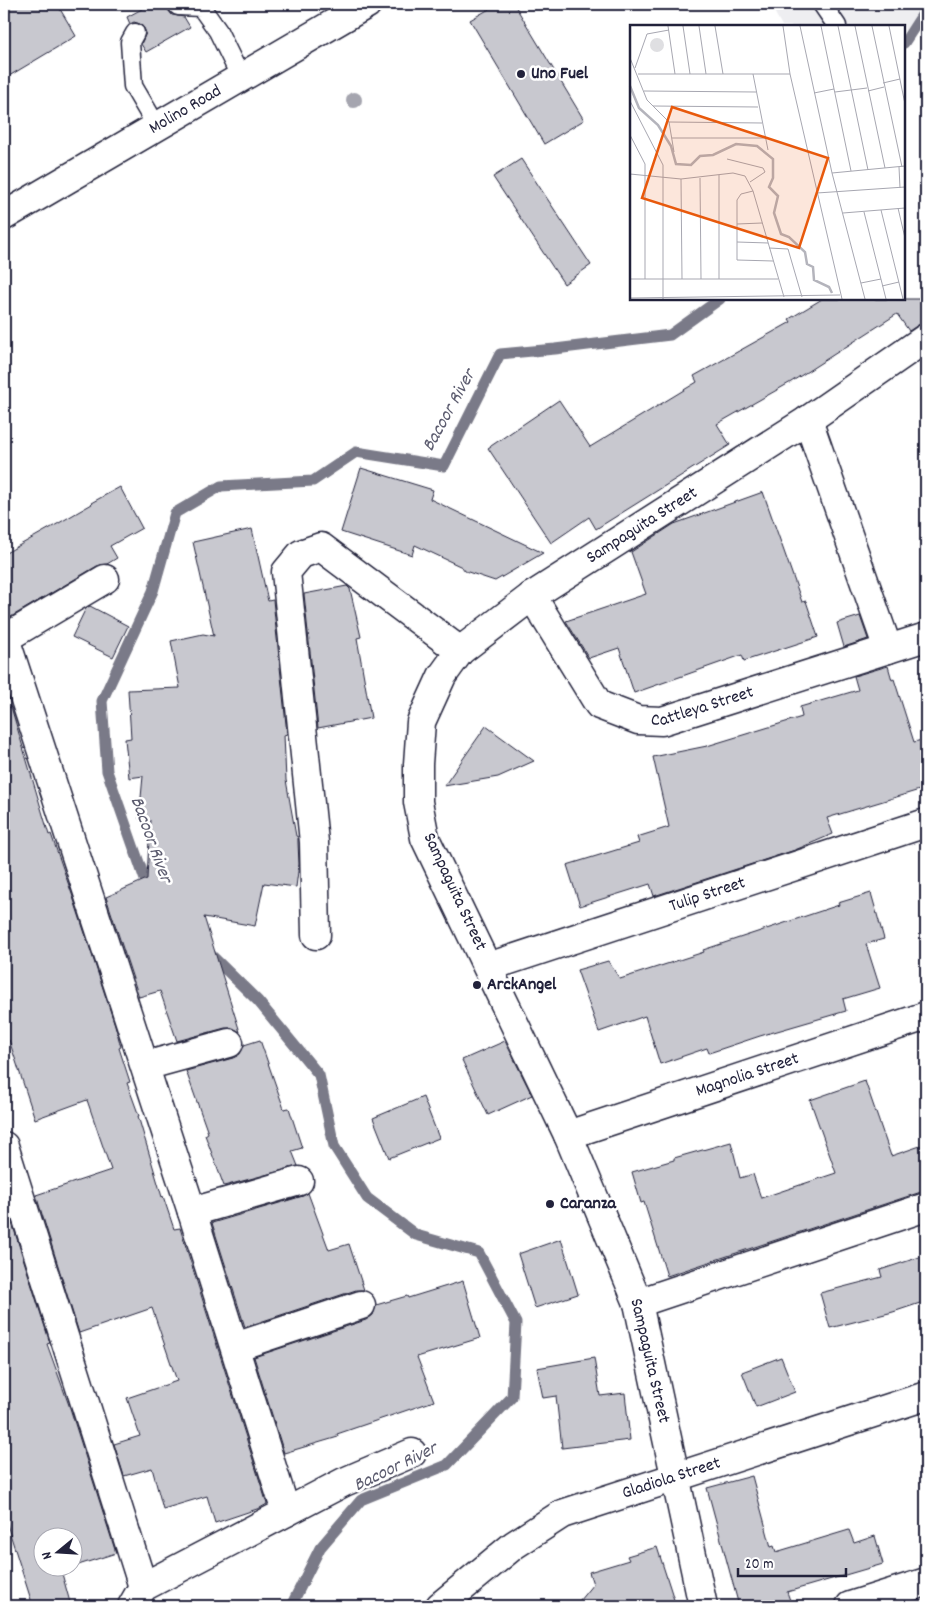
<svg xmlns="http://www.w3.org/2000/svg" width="930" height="1610" font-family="Dekko,sans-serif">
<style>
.built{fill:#eeeef1}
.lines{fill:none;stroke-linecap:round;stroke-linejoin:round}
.stream{stroke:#7a7a88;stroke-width:11}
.building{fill:#c8c8cf;stroke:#22223b}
.lane-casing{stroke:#22223b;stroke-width:21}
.street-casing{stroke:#22223b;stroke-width:31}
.primary-casing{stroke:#22223b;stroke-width:31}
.lane{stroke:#fff;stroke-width:18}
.street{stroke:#fff;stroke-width:28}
.primary{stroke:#fff;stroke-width:28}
.tree{fill:#a5a5af}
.poi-dot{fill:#22223b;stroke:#fff;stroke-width:2}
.labels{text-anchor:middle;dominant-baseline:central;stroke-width:5;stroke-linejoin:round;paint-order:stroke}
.poi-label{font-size:18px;font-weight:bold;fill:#22223b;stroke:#fff;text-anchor:start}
.street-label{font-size:18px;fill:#22223b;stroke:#fff}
.water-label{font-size:19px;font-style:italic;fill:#5c5c6f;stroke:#fff}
.inset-river{fill:none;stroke:#b4b4bc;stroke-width:2.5}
.inset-road{fill:none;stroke:#a7a7b1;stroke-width:1}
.view{fill:#e8590c;fill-opacity:0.15;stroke:#e8590c;stroke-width:2.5}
.inset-edge{fill:none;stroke:#22223b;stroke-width:2.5}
</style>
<rect width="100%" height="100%" fill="#fff"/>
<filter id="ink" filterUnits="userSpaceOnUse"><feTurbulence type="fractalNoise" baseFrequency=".02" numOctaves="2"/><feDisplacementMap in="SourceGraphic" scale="10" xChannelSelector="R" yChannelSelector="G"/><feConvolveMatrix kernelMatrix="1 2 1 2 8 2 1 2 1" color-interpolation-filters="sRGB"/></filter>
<g filter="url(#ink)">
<polygon class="built" points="770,4 926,4 926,6 904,32 904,26 782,26"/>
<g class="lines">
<g class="stream">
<polyline points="904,43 926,9"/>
<polyline points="150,894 107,771 102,701 153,591 175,513 221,486 313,481 356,452 444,466 500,354 555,349 670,335 720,299"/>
<polyline points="207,951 258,1001 319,1075 334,1146 367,1198 416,1235 479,1253 516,1323 512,1397 447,1465 361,1500 320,1548 291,1606"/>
</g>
</g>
<g class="building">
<polygon points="4,4 57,4 76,36 4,79"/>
<polygon points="151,4 168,4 168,10 172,15 184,17 190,27 146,52 141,44 146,33 144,28 140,24 134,22 130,24 127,17"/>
<polygon points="498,4 514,4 584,120 544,144 470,20"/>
<polygon points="521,159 591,265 564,284 493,177"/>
<polygon points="822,299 926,299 926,323 918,325 909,331 897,314 791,382 717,424 730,445 596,529 589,517 551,543 488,448 559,400 590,447 697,382 694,376 791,322 789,319"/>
<polygon points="361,468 433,490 430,499 543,553 495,581 465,571 462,567 415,545 412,555 341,532"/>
<polygon points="120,487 142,528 110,546 117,558 107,564 97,566 4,621 4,554 59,523 92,504 91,503"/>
<polygon points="763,492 802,602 806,601 818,637 744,661 742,655 634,693 619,648 589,658 566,621 646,594 631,552 674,524"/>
<polygon points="252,529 268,601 273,600 287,734 284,735 286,780 296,836 298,837 298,843 299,864 296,887 264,883 255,926 204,917 240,1032 233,1028 225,1028 177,1041 160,991 139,997 106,897 147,879 150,820 139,819 143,776 129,778 125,739 131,738 128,690 180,688 171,641 203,634 214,636 193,542"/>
<polygon points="347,586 350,589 361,637 357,638 371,718 318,728 304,594"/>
<polygon points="90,606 128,626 113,657 72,637 86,608"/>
<polygon points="860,616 868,639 844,647 837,623"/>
<polygon points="888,666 892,680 894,679 914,742 926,739 926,788 827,818 833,834 795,850 654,896 650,884 580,906 567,865 639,843 637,837 669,827 653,757 707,746 802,717 800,707 858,690 854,676"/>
<polygon points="11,707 49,835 51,834 73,897 115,1025 121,1047 119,1048 130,1082 127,1083 139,1116 138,1116 162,1197 163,1196 174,1229 180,1228 267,1504 260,1508 215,1523 207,1496 163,1509 152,1468 124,1476 114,1444 140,1436 127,1398 177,1381 152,1308 79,1333 36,1195 111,1170 87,1100 35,1119 9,1040 4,1042 4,708"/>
<polygon points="486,726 534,761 498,777 444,786"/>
<polygon points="871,893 884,939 866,944 880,988 843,999 846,1011 760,1036 709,1053 707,1048 660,1064 645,1016 599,1032 577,970 608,961 620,979 704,952 703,950 839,905 838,903"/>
<polygon points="260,1040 284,1109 289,1108 302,1148 292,1151 298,1166 224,1186 205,1135 208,1133 186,1071 233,1058 240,1054 244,1045"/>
<polygon points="505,1041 532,1095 488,1115 462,1060"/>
<polygon points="865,1081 891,1156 926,1144 926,1192 921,1192 667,1276 644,1202 641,1203 632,1172 674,1160 674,1158 731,1142 740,1178 753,1174 761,1198 836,1173 810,1100"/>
<polygon points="423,1097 439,1138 389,1158 373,1118"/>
<polygon points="308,1193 329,1250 349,1244 364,1290 356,1290 245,1327 212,1223 303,1196"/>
<polygon points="6,1204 50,1343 47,1344 70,1408 116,1553 72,1567 72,1538 42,1538 42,1568 71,1568 61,1570 71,1606 33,1606 4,1515 4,1205"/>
<polygon points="561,1239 578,1294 535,1308 518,1254"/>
<polygon points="926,1255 926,1301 893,1312 830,1328 820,1293 882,1277 880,1270"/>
<polygon points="463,1281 480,1338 417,1357 434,1401 337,1434 338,1437 284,1453 254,1357 366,1320 373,1315 376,1305 407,1296 408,1298"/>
<polygon points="781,1357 795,1392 756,1407 742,1372"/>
<polygon points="594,1358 600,1396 625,1393 630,1440 562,1448 556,1396 543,1398 537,1368"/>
<polygon points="752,1476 771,1547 774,1546 776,1552 849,1530 854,1543 875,1536 883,1564 787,1592 792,1606 739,1606 707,1488"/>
<polygon points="657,1547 676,1606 575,1606 593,1584 589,1572 629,1560 627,1556"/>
</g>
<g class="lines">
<defs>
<g id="lane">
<polyline points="822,4 837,26"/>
<polyline points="178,6 201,7 218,31 241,78"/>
<polyline points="135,33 130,42 133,86 157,127"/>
</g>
<g id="street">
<polyline points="808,420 888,649"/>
<path id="s1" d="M532,596L599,705L638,720L662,721L926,637"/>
<polyline points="5,638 192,1212 286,1512"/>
<polyline points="4,639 105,579"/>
<polyline points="316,935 314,842 286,572 301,554 321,547 460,651"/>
<path id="s2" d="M488,967L926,823"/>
<polyline points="145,1066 229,1043"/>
<path id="s3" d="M568,1135L926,1016"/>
<polyline points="4,1146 143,1587"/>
<polyline points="192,1212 299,1181"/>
<polyline points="638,1303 926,1207"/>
<polyline points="235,1347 361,1305"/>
<polyline points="132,1606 143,1587 344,1482 412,1453"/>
<path id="s4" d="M440,1606L514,1545L562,1514L926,1396"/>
<path id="s5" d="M703,1606L638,1303L568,1135L425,838L418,802V764L421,722L442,676L460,651L532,596L808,420L926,338"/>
<polyline points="850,1606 926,1582"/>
</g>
<g id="primary">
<path id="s6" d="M4,216L367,4"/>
</g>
</defs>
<use href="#lane" class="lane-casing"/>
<use href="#street" class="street-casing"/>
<use href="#primary" class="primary-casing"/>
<use href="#lane" class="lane"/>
<use href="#street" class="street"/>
<use href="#primary" class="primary"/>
</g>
<circle class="tree" cx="354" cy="100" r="8"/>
</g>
<g class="poi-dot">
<circle cx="521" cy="74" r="5"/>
<circle cx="477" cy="985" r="5"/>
<circle cx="550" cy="1204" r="5"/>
</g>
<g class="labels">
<g class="poi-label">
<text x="531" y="74">Uno Fuel</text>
<text x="487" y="985">ArckAngel</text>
<text x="560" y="1204">Caranza</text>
</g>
<g class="street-label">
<text stroke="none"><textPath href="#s6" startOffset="210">Molino Road</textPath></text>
<text stroke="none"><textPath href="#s5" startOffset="1241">Sampaguita Street</textPath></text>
<text stroke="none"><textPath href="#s1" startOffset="236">Cattleya Street</textPath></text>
<text transform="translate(454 892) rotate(65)">Sampaguita Street</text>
<text stroke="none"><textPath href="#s2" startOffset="231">Tulip Street</textPath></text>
<text stroke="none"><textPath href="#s3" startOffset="189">Magnolia Street</textPath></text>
<text transform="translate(649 1361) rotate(77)">Sampaguita Street</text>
<text stroke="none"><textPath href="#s4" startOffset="268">Gladiola Street</textPath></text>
</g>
<g class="water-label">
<text transform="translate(450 411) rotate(-61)">Bacoor River</text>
<text transform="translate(150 840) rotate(70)">Bacoor River</text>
<text transform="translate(396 1468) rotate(-26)">Bacoor River</text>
</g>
</g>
<g transform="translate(630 25)">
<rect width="275" height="275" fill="#fff"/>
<path d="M20 20a7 7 0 1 1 14 0a7 7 0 1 1-14 0Z" fill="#dfdfe2"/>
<path class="inset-river" d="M0,61L9,83L28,100L41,121L46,139L61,140L70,131L83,130L106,119L127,121L143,134V153L139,162L148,171L144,188L151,209L159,212L175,227L177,239L183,242L184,255L199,262L202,268"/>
<path class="inset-road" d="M38,1L45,49M53,1L60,49M69,1L76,49M85,1L93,49M153,1L160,49L212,274M170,1L202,148L235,274M191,1L221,146M208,1L238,145M225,1L255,143M242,1L272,142M259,1L275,79M0,33L17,75L39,97L44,127M5,43L17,9L39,5M8,49H160M123,49L138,125M253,58L270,54M14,66L126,67M238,66L254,62M205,67L237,63M184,68L204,64M0,76L33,140V274M23,81L128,82M39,97L132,98M0,110L15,139V254M42,113H136M97,134L133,143L135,147L120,157M269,142L270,163M202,148L275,141M0,149L51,154L103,148L115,151L123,166L154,272M89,150V254M70,153L71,254M51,154L52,254M123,166L111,169L107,175V235L143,236M187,168L275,162M268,183L275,213M251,185L273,274M234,187L256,274M213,188L275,183M107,199L132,198M107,217L138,218M139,223L158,224L172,272M0,254H148M231,258L251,254M252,261L269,257M0,273L210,270"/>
<path class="view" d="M42,82L198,133L169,223L12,173Z"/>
<rect width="275" height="275" class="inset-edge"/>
</g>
<rect width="930" height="1610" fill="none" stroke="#fff" stroke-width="20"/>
<rect x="10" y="10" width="910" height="1590" fill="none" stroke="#22223b" stroke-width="2" filter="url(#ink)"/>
<g transform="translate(58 1552) rotate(252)"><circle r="24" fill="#ffffff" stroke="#a7a7b1"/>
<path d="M0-4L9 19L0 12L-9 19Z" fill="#22223b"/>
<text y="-8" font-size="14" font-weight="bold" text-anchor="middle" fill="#22223b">N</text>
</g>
<path d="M738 1568v8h108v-8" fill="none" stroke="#22223b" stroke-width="2.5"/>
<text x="745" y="1568" font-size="15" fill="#22223b" stroke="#ffffff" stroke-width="4" paint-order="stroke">20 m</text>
</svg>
